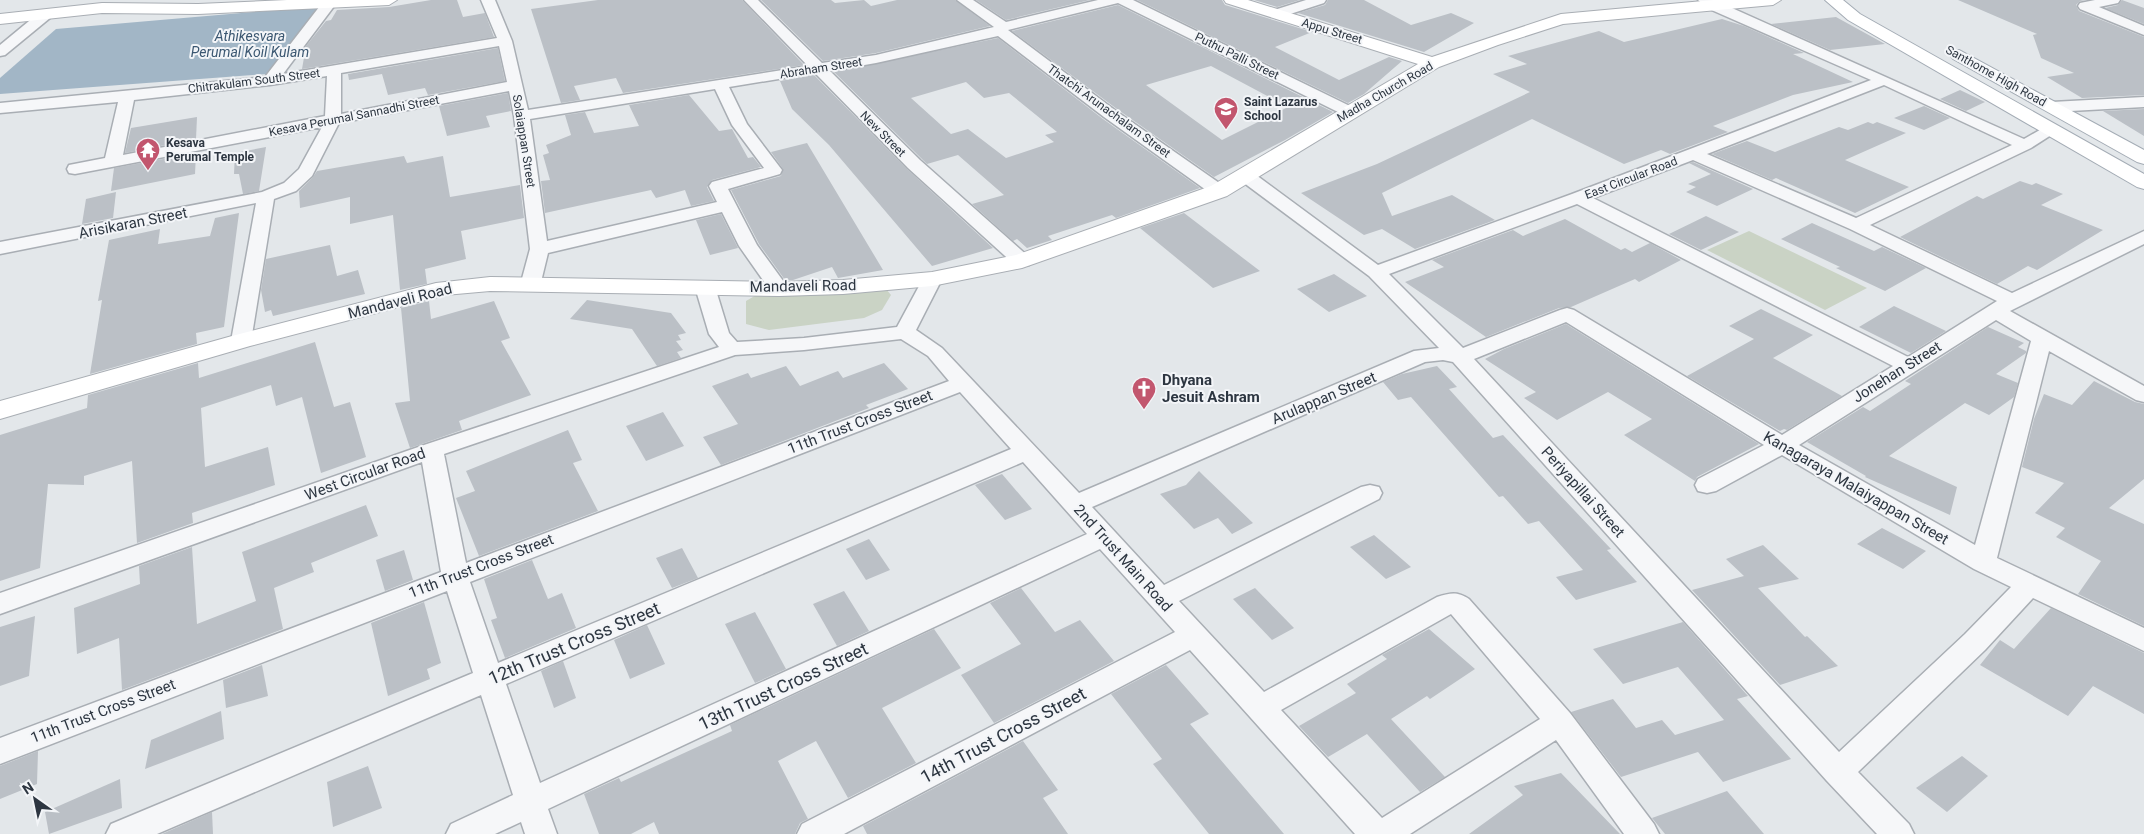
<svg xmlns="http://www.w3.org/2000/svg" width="2144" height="834" font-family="Roboto,sans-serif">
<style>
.green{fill:#cad3c5}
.water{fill:#a2b6c6}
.building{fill:#bbc0c6;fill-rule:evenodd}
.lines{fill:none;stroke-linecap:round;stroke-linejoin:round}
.street-casing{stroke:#a9aeb4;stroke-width:3}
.secondary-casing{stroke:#a9aeb4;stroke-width:2}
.primary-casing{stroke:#a4acb5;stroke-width:2}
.street{fill:#f6f7f9;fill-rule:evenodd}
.secondary{fill:#fff;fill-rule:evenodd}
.primary{fill:#fff;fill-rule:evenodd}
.labels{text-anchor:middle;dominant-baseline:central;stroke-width:4;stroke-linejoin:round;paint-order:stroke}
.far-street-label{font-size:12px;fill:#2d3641;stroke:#f3f5f8}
.far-poi-label{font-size:12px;font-weight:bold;fill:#2d3641;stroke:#f3f5f8;text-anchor:start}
.far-water-label{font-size:14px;font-style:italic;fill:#3b5771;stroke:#f3f5f8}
.street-label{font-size:15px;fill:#2d3641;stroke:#f3f5f8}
.poi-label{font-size:15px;font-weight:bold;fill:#2d3641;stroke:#f3f5f8;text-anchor:start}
.near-street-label{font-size:18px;fill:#2d3641;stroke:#f3f5f8}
</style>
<rect width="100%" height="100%" fill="#e3e7ea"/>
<g class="green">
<polygon points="1749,231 1867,288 1825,310 1707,250"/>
<polygon points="886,289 891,295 882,310 864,318 769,330 746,324 746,301 758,294"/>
</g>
<polygon class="water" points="322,6 267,74 0,94 0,78 56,29"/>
<g class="building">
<polygon points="431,0 457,0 463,17 485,13 494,37 302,69 306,46 326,21 331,20 337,10 389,7"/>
<polygon points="598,0 742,0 804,65 623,93 616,78 574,86 580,100 561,103 531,9"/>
<polygon points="761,0 831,0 835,3 864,0 871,6 897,0 955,0 990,26 876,53 823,61"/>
<polygon points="976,0 1090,0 1006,20"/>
<polygon points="1137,0 1222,0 1225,5 1312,32 1275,47 1339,80 1389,57 1402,61 1364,94 1348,103"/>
<polygon points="1254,0 1300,0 1277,7"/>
<polygon points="1328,0 1364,0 1411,25 1451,13 1474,23 1424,52 1298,13 1325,5"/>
<polygon points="1958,0 2085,0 2080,1 2076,5 2079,11 2144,37 2144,95 2082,98 2047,77 2074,73 2041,58 2033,35 2037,34"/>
<polygon points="2122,0 2144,8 2144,24 2105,8 2118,5"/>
<path d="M1118,5L1333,112L1285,140L1214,177L1117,109L1012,31ZM1211,66L1288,107L1222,140L1146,85Z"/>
<polygon points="1836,17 1885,44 1830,50 1771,24"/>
<polygon points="1722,19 1744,26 1804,53 1793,54 1853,82 1793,95 1713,126 1728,132 1670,154 1661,150 1624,164 1532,119 1382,193 1392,216 1452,195 1495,220 1415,249 1382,229 1364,235 1301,193 1377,164 1530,92 1493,74 1527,64 1508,56 1599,31 1624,42"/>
<path d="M998,38L1103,119L1200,188L1116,218L1112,215L1048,236L1052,240L1027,248L1017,239L1013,241L972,204L1004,195L958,155L927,164L834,72ZM966,82L984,98L1009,93L1057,132L1045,135L1054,142L1006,158L968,129L951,134L911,98Z"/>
<polygon points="498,48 505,81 428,95 425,88 388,95 382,74 349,80 348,74"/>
<polygon points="814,75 907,169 993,248 932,266 829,145 792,109 780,81"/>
<polygon points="1960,90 1985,102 1966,111 1940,99"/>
<polygon points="508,93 511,111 486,116 490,127 447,136 439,106"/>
<polygon points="689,95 719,131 732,129 748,158 753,157 761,167 712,180 707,187 714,201 691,206 685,190 656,198 651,190 545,213 541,181 550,180 543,155 549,153 546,145 571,135 565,115 585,112 594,133 639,126 629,105"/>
<polygon points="1924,106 1950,118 1924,130 1894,118"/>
<polygon points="2144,109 2144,136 2103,111"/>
<polygon points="197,117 196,139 125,153 131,128"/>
<polygon points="1868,122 1873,124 1877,122 1906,133 1845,160 1909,187 1855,213 1776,178 1772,180 1712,154 1747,141 1775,152 1839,127 1848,130"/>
<polygon points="807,143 883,270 838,278 832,267 793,280 785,280 759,244 731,190 781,176 783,169 771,152"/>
<polygon points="266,147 259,191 243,194 239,174 234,174 235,153"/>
<polygon points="196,153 195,174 111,191 114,168"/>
<polygon points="404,156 407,163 443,156 450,197 520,185 524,218 461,231 466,259 425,269 427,284 400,290 393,215 350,224 350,197 300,208 299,191 313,177 317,171"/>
<polygon points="1693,162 1753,189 1717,206 1686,192 1696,187 1688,184 1711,174 1689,163"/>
<polygon points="2020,181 2032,185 2036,183 2063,194 2041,205 2103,230 2037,270 2028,266 1997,284 1900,237 1977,196 1983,199"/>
<polygon points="116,192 113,218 82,224 86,199"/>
<polygon points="239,213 224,327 196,333 197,344 90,374 102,300 98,301 109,240 160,229 158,244 210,236 215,218"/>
<polygon points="1184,213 1260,271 1213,288 1140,228"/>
<polygon points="721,214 738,248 710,255 696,220"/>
<polygon points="1706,216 1739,232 1701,250 1669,234"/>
<polygon points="1565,219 1621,250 1625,248 1632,252 1650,243 1681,260 1639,282 1635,279 1571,307 1559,308 1486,337 1405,282 1444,267 1432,260 1513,230 1523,236"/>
<polygon points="1812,223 1874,251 1882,247 1926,268 1885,291 1836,268 1840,267 1781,239"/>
<polygon points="330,245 337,276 358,270 365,294 273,316 271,310 265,312 261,290 266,259"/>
<polygon points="1334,274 1367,296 1329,312 1297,289"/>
<polygon points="587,300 671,313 686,333 678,335 681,340 676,341 683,350 677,352 681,358 657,366 632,329 570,319"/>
<polygon points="429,301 431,319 494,301 510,338 501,341 531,395 459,421 462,430 410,448 395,403 410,401 401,308"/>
<polygon points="1894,306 1946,331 1911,353 1859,327"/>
<polygon points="1761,309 1813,335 1773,358 1842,396 1787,430 1784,429 1780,431 1687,376 1754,339 1729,326"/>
<polygon points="1566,324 1569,326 1759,444 1697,477 1695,481 1624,435 1652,419 1608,392 1557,420 1524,398 1536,392 1485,359 1504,349"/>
<polygon points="1988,327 2024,343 2018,347 2026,351 2026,353 1996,374 2018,383 2014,397 1989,415 1965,403 1889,456 1957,487 1950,515 1865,477 1866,476 1807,442 1863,407 1870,411 1911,384 1905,381"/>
<polygon points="315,342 334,407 350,402 366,457 321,473 302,397 276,406 271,385 201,408 205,467 268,447 275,485 192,513 193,523 137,543 132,461 84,476 84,485 48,484 40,568 0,581 0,435 87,408 88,395 198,363 199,378"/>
<polygon points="884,363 908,389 866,405 869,408 721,465 703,437 738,424 712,386 748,373 751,378 786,366 800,386 838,371 843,378"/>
<polygon points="1437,366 1457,387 1449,389 1493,438 1503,435 1611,549 1607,550 1637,582 1576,600 1556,577 1583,570 1539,521 1528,524 1503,496 1499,497 1411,397 1398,400 1383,382 1402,374"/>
<polygon points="2094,381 2135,402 2144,404 2144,479 2109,508 2144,524 2144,626 2078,594 2101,561 2056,537 2065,528 2035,513 2064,483 2022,467 2034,419 2044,394 2072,405"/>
<polygon points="663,412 684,446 646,461 626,426"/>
<polygon points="568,430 582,460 573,463 598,511 479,556 456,498 475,491 466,471"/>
<polygon points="1199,471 1205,477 1253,523 1232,534 1218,518 1194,529 1160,494 1186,485"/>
<polygon points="1002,474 1032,509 1005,520 975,485"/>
<polygon points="366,505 378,536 311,563 314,572 274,588 283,629 122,690 119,638 77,654 74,608 140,584 139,566 192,547 197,624 256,601 242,552"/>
<polygon points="1882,528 1926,551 1903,569 1857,544"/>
<polygon points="1374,535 1411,567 1386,579 1350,547"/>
<polygon points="869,539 890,570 866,580 846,549"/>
<polygon points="1763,545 1799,579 1758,588 1805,637 1807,636 1838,666 1780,685 1692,590 1744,576 1726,559"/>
<polygon points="682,548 698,578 672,588 656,558"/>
<polygon points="404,550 413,580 385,591 376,560"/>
<polygon points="532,560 548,599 562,593 576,628 505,658 491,620 497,618 484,579"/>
<polygon points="1021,588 1055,632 1080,620 1114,661 994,723 961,675 1021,644 990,603"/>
<polygon points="1255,588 1294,628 1272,640 1233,599"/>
<polygon points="844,591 869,631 837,646 813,604"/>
<polygon points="424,602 441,663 427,669 430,679 388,696 371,623"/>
<polygon points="2051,608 2144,653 2144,714 2093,686 2068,716 1980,665 2000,640 2014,649"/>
<polygon points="755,612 786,669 755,683 725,624"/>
<polygon points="35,616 29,676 0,686 0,627"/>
<polygon points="1683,622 1748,696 1737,699 1791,759 1723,782 1698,752 1621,777 1571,712 1613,699 1636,728 1662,720 1675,735 1724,720 1678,667 1623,684 1593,649"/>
<polygon points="647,625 665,664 630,679 614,640"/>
<polygon points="934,629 961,668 882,708 916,763 848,798 816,741 778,761 808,819 800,823 795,834 659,834 654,822 631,834 599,834 584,794 619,778 621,782 732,731 730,725"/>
<polygon points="1429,629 1475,669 1430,699 1427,696 1391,719 1445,777 1420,792 1367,734 1328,757 1299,726 1356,693 1347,684 1387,659 1382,655"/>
<polygon points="563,661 576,698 554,708 541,671"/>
<polygon points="262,665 268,696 226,708 223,680"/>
<polygon points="1166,665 1209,714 1190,724 1284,834 1209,834 1153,764 1162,759 1111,694"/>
<polygon points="221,711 224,739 145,769 151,740"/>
<polygon points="1023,741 1058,790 1043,798 1068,834 867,834 863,826"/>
<polygon points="38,751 37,784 0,799 0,766"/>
<polygon points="1962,756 1988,776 1947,812 1916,788"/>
<polygon points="368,766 382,808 333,827 327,782"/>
<polygon points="1561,773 1620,834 1469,834 1523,795 1514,786"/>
<polygon points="120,779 122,808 49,834 45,812"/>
<polygon points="1727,791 1764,834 1665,834 1652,818"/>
<polygon points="212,812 213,834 162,834"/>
</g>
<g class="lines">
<defs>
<g id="street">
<path d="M481,0H495L512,41L528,110L808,66L744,0H758L822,63L876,55L994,27L957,0H973L1006,22L1098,0H1133L1356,109L1358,112L1350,117L1344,115L1118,3L1008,30L1116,111L1225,187L1228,191L1225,195H1213L1104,117L998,36L876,63L830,71L920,160L1029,257L1031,261L1029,265H1015L908,168L815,73L729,87L747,124L782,170L780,174L728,189L757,245L789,289L786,293H772L739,246L722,212L548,253L540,286L537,290H523L520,286L530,249L514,116L509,91L339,123L312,176L296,191L274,199L251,341L248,345L241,347L234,345L231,341L256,203L0,254V242L262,192L284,183L299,169L322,127L75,174L69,173L67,169L69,165L105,158L118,102L0,113V103L265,77L323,2L328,1L335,5L283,74L497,38ZM499,46L507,82L341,114V73ZM327,76L325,116L123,155L134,100L270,85ZM715,89L732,125L764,168L712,182L709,186L717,202L547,241L530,119Z"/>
<polygon points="1306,0 1326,0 1324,3 1281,17 1276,18 1269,14 1271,11"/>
<path d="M1698,0H1714L2024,139L2045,127H2057L2059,130L2031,148L1870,225L2012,293L2144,231V244L2010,311L2144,386V402L2136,400L2049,351L1997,558L2144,628V651L2033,598L1985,650L1858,772L1909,824L1914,834H1877L1827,781L1453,362L1443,360L1425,362L1092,507L1164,585L1361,487L1370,485L1379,487L1382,493L1379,499L1179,601L1264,692L1437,597C1450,593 1457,591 1469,599L1570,713L1654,824L1659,834H1624L1556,740L1410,834H1355L1190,650L844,834H797L802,824L1175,632L1100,549L548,809L557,834H525L521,822L495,834H446L451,824L513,795L481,695L157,834H106L111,824L473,673L447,591L0,764V738L441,572L422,462L0,614V593L424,445L719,347L709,334L695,287L698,283H712L715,287L729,333L737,342L804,338L897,327L925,275H939L942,279L916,330L942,348L1079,493L1414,351L1439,348L1369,276L1240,180L1237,176L1240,172H1252L1378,265L1572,194L1871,80L1707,8ZM1884,85L2012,145L1856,218L1707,154ZM1693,160L1850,229L1997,301L1908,357L1593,198ZM1577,204L1893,366L1782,435L1574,310L1567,308L1560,310L1463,348L1389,274ZM1996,320L2031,341L1975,545L1799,445ZM1566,322L1764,445L1698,479L1695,485L1698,491L1707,493L1716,491L1782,455L1974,569L2011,587L1965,634L1839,752L1474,359ZM901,339L928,356L949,381L466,563L444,454L735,355L804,350ZM960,392L1011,449L498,663L470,582ZM1023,462L1087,534L540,783L506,684ZM1451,614L1540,719L1382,818L1281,710Z"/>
<polygon points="2095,0 2120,0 2118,3 2099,7 2144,26 2144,35 2080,9 2078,6 2080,3"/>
<polygon points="45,11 50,12 52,15 50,18 5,55 0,56 0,45 40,12"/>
<polygon points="2144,97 2144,107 2052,112 2044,107 2052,102"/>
</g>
<g id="secondary">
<polygon points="287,0 397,0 389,5 198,14 102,13 0,24 0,14 102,3 198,4"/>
<polygon points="1224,0 1248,0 1432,57 1561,14 1714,0 1781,0 1773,5 1563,24 1498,45 1439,67 1227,196 1022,268 932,286 843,294 779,296 490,291 445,295 250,346 0,419 0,401 232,336 436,283 490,277 779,282 843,280 932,272 1016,255 1211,186 1418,64 1226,3"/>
</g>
<g id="primary">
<polygon points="1825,0 1843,0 1860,14 2144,174 2144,189 2137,187 1848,20"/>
<polygon points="1959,50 2144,150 2144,164 2137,162 1953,59 1950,55 1953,51"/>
</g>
</defs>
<use href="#street" class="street-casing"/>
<use href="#secondary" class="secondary-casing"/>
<use href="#primary" class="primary-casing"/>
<use href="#street" class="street"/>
<use href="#secondary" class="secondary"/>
<use href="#primary" class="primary"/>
</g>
<defs>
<symbol id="school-pin" viewBox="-11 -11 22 30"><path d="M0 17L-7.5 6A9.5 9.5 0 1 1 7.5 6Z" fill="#c2566e" stroke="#f3f5f8"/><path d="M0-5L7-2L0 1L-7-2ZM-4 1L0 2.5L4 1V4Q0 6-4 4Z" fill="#fff"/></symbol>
<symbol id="temple-pin" viewBox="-11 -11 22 30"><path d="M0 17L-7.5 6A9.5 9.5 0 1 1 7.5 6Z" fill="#c2566e" stroke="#f3f5f8"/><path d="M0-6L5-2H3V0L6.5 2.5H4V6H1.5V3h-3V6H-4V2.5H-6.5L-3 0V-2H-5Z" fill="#fff"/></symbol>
<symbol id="church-pin" viewBox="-11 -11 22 30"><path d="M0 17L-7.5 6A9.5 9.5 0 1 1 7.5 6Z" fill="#c2566e" stroke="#f3f5f8"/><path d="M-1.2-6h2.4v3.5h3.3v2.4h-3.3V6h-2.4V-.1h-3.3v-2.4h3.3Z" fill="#fff"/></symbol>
</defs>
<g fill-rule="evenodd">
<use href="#school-pin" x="1212" y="95" width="28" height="38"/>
<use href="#temple-pin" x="134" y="136" width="28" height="38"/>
<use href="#church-pin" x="1130" y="375" width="28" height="38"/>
</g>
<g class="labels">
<g class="far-street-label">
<text transform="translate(1332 31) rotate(17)">Appu Street</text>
<text transform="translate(1237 56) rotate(26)">Puthu Palli Street</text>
<text transform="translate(821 68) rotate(-9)">Abraham Street</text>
<text transform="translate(1996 76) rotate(29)">Santhome High Road</text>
<text transform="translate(254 81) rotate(-7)">Chitrakulam South Street</text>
<text transform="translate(1385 92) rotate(-30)">Madha Church Road</text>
<text transform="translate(1109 111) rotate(36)">Thatchi Arunachalam Street</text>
<text transform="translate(354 116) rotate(-11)">Kesava Perumal Sannadhi Street</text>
<text transform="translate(883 134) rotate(45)">New Street</text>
<text transform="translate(524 141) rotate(81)">Solaiappan Street</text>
<text transform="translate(1631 178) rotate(-21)">East Circular Road</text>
</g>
<g class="far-poi-label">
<text x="1244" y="102">Saint Lazarus<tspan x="1244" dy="14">School</tspan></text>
<text x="166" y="143">Kesava<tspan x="166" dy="14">Perumal Temple</tspan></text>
</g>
<g class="far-water-label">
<text x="250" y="36">Athikesvara<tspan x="250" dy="16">Perumal Koil Kulam</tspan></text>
</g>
<g class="street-label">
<text transform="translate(133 223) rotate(-11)">Arisikaran Street</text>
<text transform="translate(803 286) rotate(-1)">Mandaveli Road</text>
<text transform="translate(400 301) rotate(-14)">Mandaveli Road</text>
<text transform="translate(1897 372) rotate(-32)">Jonehan Street</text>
<text transform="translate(1324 398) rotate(-23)">Arulappan Street</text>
<text transform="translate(860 422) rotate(-21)">11th Trust Cross Street</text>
<text transform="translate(365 474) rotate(-20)">West Circular Road</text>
<text transform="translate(1856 488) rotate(30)">Kanagaraya Malaiyappan Street</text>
<text transform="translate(1583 492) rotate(48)">Periyapillai Street</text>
<text transform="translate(1123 558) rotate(48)">2nd Trust Main Road</text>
<text transform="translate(481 566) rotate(-21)">11th Trust Cross Street</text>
<text transform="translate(103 711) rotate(-21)">11th Trust Cross Street</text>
</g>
<g class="poi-label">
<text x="1162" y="380">Dhyana<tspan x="1162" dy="17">Jesuit Ashram</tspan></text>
</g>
<g class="near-street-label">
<text transform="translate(574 643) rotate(-23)">12th Trust Cross Street</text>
<text transform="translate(783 686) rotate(-25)">13th Trust Cross Street</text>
<text transform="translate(1003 735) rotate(-28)">14th Trust Cross Street</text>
</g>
</g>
<g transform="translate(35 799) rotate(327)" stroke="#f3f5f8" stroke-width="4" paint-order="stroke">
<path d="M0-4L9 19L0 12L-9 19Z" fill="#2d3641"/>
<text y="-8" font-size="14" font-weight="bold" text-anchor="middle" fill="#2d3641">N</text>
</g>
</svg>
